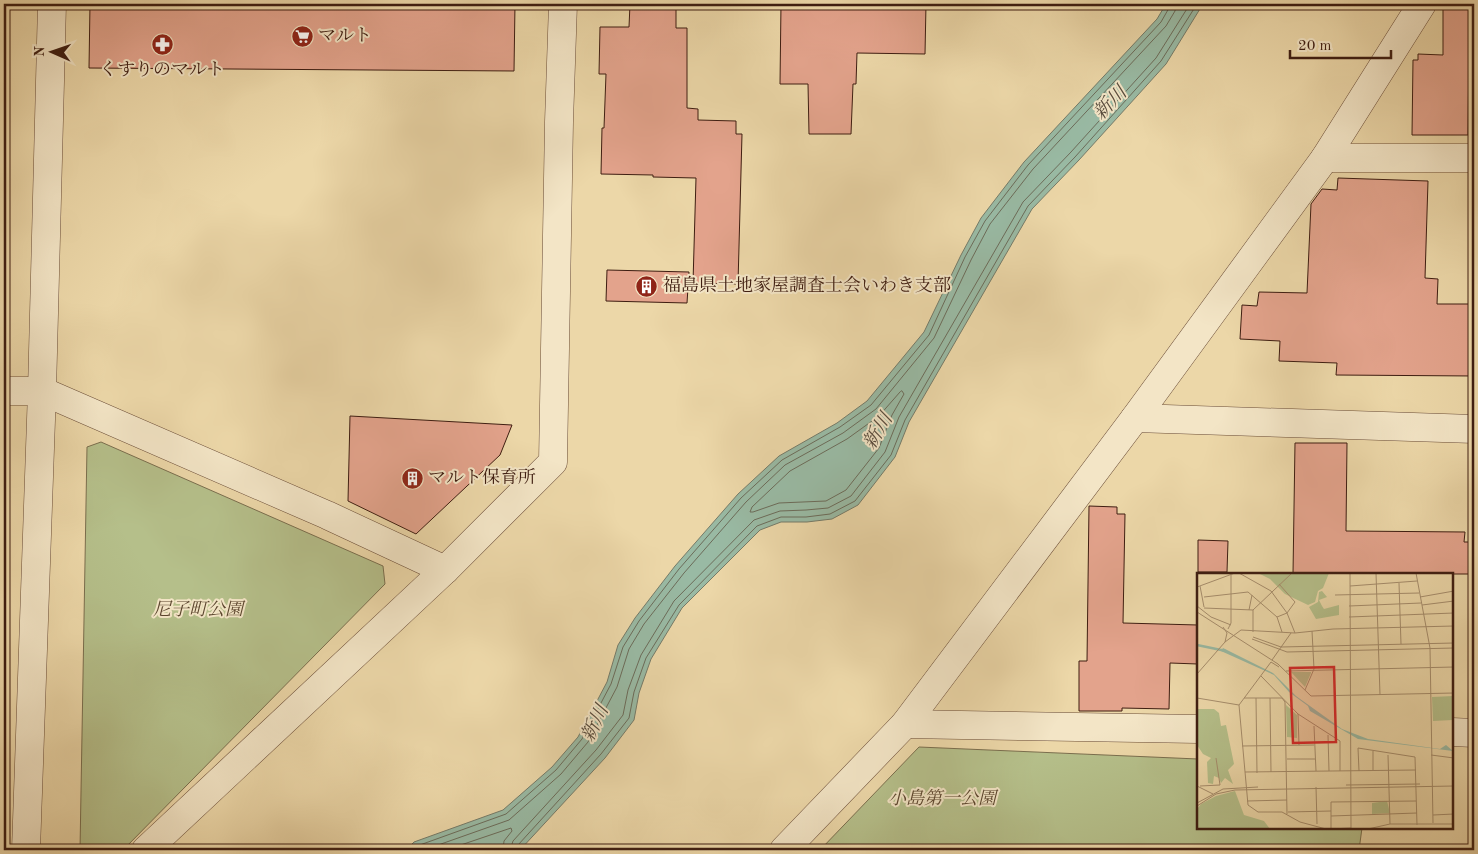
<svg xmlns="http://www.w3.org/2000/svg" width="1478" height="854" font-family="'Old Standard TT','Noto Serif JP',serif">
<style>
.green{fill:#b5bf8a;stroke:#7a6e4e}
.water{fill:#99baa4;stroke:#757b69}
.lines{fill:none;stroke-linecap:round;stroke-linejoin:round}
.shore{stroke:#6c6c5a;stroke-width:1}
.building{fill:#e3a38c;stroke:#3e1d11}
.minor-casing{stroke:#6a4c37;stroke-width:29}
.minor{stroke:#f3e5c6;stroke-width:28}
.labels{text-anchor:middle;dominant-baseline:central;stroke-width:4;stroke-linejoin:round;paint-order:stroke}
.poi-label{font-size:18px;fill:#3e1d11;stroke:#f3e5c6;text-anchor:start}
.park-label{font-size:18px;font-style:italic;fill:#5c462f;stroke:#f3e5c6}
.water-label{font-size:19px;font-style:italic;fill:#594c3d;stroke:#f3e5c6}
.inset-river{fill:none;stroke:#99baa4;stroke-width:2.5}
.inset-road{fill:none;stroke:#a68d6c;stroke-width:1}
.view{fill:#d62828;fill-opacity:0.15;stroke:#d62828;stroke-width:2.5}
.inset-edge{fill:none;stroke:#3e1d11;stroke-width:2.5}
</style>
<rect width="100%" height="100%" fill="#ecd7a8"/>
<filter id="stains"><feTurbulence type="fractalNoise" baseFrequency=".004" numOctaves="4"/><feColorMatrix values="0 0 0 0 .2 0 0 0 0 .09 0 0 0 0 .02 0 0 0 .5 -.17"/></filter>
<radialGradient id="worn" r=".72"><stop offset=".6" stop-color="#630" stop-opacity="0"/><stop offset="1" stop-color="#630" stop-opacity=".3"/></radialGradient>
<g class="green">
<polygon points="101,442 383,566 385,584 123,850 80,850 87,447"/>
<polygon points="919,747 1198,759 1198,828 1362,828 1359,850 820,850"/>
</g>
<polygon class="water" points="1166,4 1203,4 1166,64 1079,160 1032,209 909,422 895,457 858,505 832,519 807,522 781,522 760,530 682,608 651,659 639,693 634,720 605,758 520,850 406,850 414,842 503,810 552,767 578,737 607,682 618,645 635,618 675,566 738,494 779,456 837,423 867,401 924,332 961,255 981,218 1024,162 1157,19"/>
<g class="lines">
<g class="shore">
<polygon points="902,391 904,394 892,415 879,448 846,490 826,501 779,503 753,512 750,512 752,507 790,471 847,439 879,416 900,392"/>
<polyline points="413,850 417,846 506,814 556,770 582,739 611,684 623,647 639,621 679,569 741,498 782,460 840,427 871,405 929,335 965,257 985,221 1028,165 1161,22 1169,8 1170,4"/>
<polyline points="424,850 509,820 561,774 588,742 617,687 629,649 644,624 684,573 746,502 785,465 843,433 876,409 934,338 971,260 990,224 1033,169 1166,26 1175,11 1176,4"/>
<polyline points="446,850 511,828 512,831 504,841 503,850"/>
<polyline points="510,850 513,841 596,750 623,715 628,690 641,655 674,601 754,520 780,511 806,510 828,508 851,496 885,452 899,417 1023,202 1071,152 1156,58 1190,4"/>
<polyline points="517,850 518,845 601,754 629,718 634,692 646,658 679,605 757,526 781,517 806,517 830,514 855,501 891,455 905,420 1028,206 1075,157 1161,61 1197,4"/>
</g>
</g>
<g class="building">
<polygon points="90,4 515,4 514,71 89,68"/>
<polygon points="630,4 676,4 676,28 687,28 687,108 698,109 698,120 736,121 736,134 742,134 738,284 693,283 696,178 653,177 653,175 601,174 602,128 604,128 606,74 599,74 600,27 629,27"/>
<polygon points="781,4 926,4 925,54 857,53 856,84 853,84 851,134 809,134 808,84 780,84"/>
<polygon points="1443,8 1474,8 1474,44 1469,43 1468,135 1412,135 1413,60 1418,60 1418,54 1443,55"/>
<polygon points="1338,178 1428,181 1425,278 1438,279 1437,304 1474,304 1474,376 1336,375 1337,363 1279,361 1280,341 1240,339 1242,305 1257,306 1259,292 1307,293 1311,204 1322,189 1337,190"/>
<polygon points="607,270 689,272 687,303 606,301"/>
<polygon points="350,416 512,425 500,455 416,534 348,501"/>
<polygon points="1295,443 1347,443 1346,531 1465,532 1464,542 1474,542 1474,574 1293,574"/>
<polygon points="1089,506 1117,507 1117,514 1125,514 1123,623 1198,625 1198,664 1170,663 1169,709 1122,708 1122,711 1079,711 1079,661 1087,661"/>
<polygon points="1198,540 1228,541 1227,572 1198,572"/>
</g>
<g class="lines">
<defs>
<g id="minor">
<polyline points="1325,158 1474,158"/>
<polyline points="4,391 42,391 327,515 445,570"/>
<polyline points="1135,418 1474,429"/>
<polyline points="905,724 1198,729"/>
<polyline points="1452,732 1474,733"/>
<polyline points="26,850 42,391 52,4"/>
<polyline points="146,850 445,570 553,462 559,122 563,4"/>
<polyline points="784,850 905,724 1135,418 1325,158 1422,4"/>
</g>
</defs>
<use href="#minor" class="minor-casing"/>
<use href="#minor" class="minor"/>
</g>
<defs>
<symbol id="supermarket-disc" viewBox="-11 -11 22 22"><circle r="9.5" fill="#8f2418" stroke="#f3e5c6"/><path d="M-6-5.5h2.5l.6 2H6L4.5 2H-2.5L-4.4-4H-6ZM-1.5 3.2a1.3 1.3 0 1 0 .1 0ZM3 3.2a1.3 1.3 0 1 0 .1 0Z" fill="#fff"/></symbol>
<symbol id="pharmacy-disc" viewBox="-11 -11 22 22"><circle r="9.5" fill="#8f2418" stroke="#f3e5c6"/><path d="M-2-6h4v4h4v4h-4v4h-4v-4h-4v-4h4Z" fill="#fff"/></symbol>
<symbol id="building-disc" viewBox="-11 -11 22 22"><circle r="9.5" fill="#8f2418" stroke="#f3e5c6"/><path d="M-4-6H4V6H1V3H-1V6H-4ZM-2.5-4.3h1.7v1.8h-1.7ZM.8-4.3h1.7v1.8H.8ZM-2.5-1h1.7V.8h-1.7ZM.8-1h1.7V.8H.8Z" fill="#fff"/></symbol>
</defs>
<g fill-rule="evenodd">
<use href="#supermarket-disc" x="290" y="24" width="25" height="25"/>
<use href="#pharmacy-disc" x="150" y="32" width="25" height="25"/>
<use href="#building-disc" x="634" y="274" width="25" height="25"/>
<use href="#building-disc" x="400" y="466" width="25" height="25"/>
</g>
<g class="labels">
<g class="poi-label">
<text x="318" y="36">マルト</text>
<text x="162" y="70" text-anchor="middle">くすりのマルト</text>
<text x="663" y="286">福島県土地家屋調査士会いわき支部</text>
<text x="428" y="478">マルト保育所</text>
</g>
<g class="park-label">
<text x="198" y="610">尼子町公園</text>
<text x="942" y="799">小島第一公園</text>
</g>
<g class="water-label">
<text transform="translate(1111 104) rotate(-46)">新川</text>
<text transform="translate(879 432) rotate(-59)">新川</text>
<text transform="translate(596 724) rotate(-64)">新川</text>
</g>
</g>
<g transform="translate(1197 573)">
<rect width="256" height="256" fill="#ecd7a8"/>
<path d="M61,0H132L126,15L121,18L118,29L111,32L88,21L73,6ZM125,18L130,24L122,27L125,33L127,36L142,32V42L119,46L112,34L121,29L122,19ZM94,99H114V100L108,114ZM256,123V147L236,148L235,124ZM89,132L100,142V165L90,164ZM0,136H17L22,140L24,153L29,152L37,191L31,197L36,211L28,205L24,210L22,205L17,203L16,211L11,210L10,189L14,185L6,181L0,172ZM38,218L47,242L67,248L73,256H0V236L4,231L19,223ZM190,228L193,240L175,241V230Z" fill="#b5bf8a"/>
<path d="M26,75L76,100L99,123L145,156L171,166L243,176L249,172L256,178L161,166L113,138L111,133L92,119L77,102L24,78Z" fill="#99baa4"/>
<path class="inset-river" d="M0,72L29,78"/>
<path class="inset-road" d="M42,0L74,18L90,40L98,60M153,0L154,256M179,0L183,122M219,0L233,75L236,250M202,10L204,71M3,13L7,34M153,13L220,8M0,14L38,0M138,22L222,20M7,24L51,19L80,44L85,59M223,24L257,18M225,32L257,28M0,33L14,44L34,52M152,33L224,30M7,35L56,37M52,37L55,22M0,39L81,91L114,123L257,120M80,44L90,40L98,29L82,11M152,44L257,40M26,54L30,60L28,69M31,56L34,50V2M56,59V37L95,0M56,64L84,74L257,70M55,66L90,79L257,75M75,87L94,60M82,94L74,89L42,132L51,232L61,239H85L103,249L129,256M89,98L257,94M0,101L28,69L44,57L98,60L136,56L257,53M64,103L101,141L143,168V198M108,117L117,96L115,58M0,125L42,132M47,125H85L88,129L90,241M59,125L60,200M73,125L74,199M101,141L102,172M117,153L119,198M131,162L132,198M45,173L117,172M176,178V198M191,182L193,251M234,182L257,185M90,186H118M162,198L161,175L218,184L220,252M48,199L219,197M149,212L223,211M0,213L16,221M3,213L23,212L19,185M119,214L120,251M50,228L90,227M0,230L26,216L61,214M0,233L19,221L38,217L257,213M91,239L134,238M236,242L257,241M134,243L220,240M134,255V229L219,228M133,256L154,255M171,256L193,251H257"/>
<path class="view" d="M137,94L139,169L96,170L93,95Z"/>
<rect width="256" height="256" class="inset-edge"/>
</g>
<rect width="1478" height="854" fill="none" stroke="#ecd7a8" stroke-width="20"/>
<rect x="5" y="5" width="1468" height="844" fill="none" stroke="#3e1d11" stroke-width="2.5"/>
<rect x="10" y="10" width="1458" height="834" fill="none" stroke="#3e1d11"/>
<g transform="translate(52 52) rotate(272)" stroke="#f3e5c6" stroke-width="4" paint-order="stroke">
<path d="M0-4L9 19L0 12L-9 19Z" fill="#3e1d11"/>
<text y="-8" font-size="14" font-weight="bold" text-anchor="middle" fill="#3e1d11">N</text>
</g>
<path d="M1290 50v8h101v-8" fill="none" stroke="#3e1d11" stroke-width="2.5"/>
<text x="1298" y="50" font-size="15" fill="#3e1d11" stroke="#f3e5c6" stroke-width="4" paint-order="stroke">20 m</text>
<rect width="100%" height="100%" filter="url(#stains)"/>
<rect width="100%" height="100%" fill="url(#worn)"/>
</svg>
